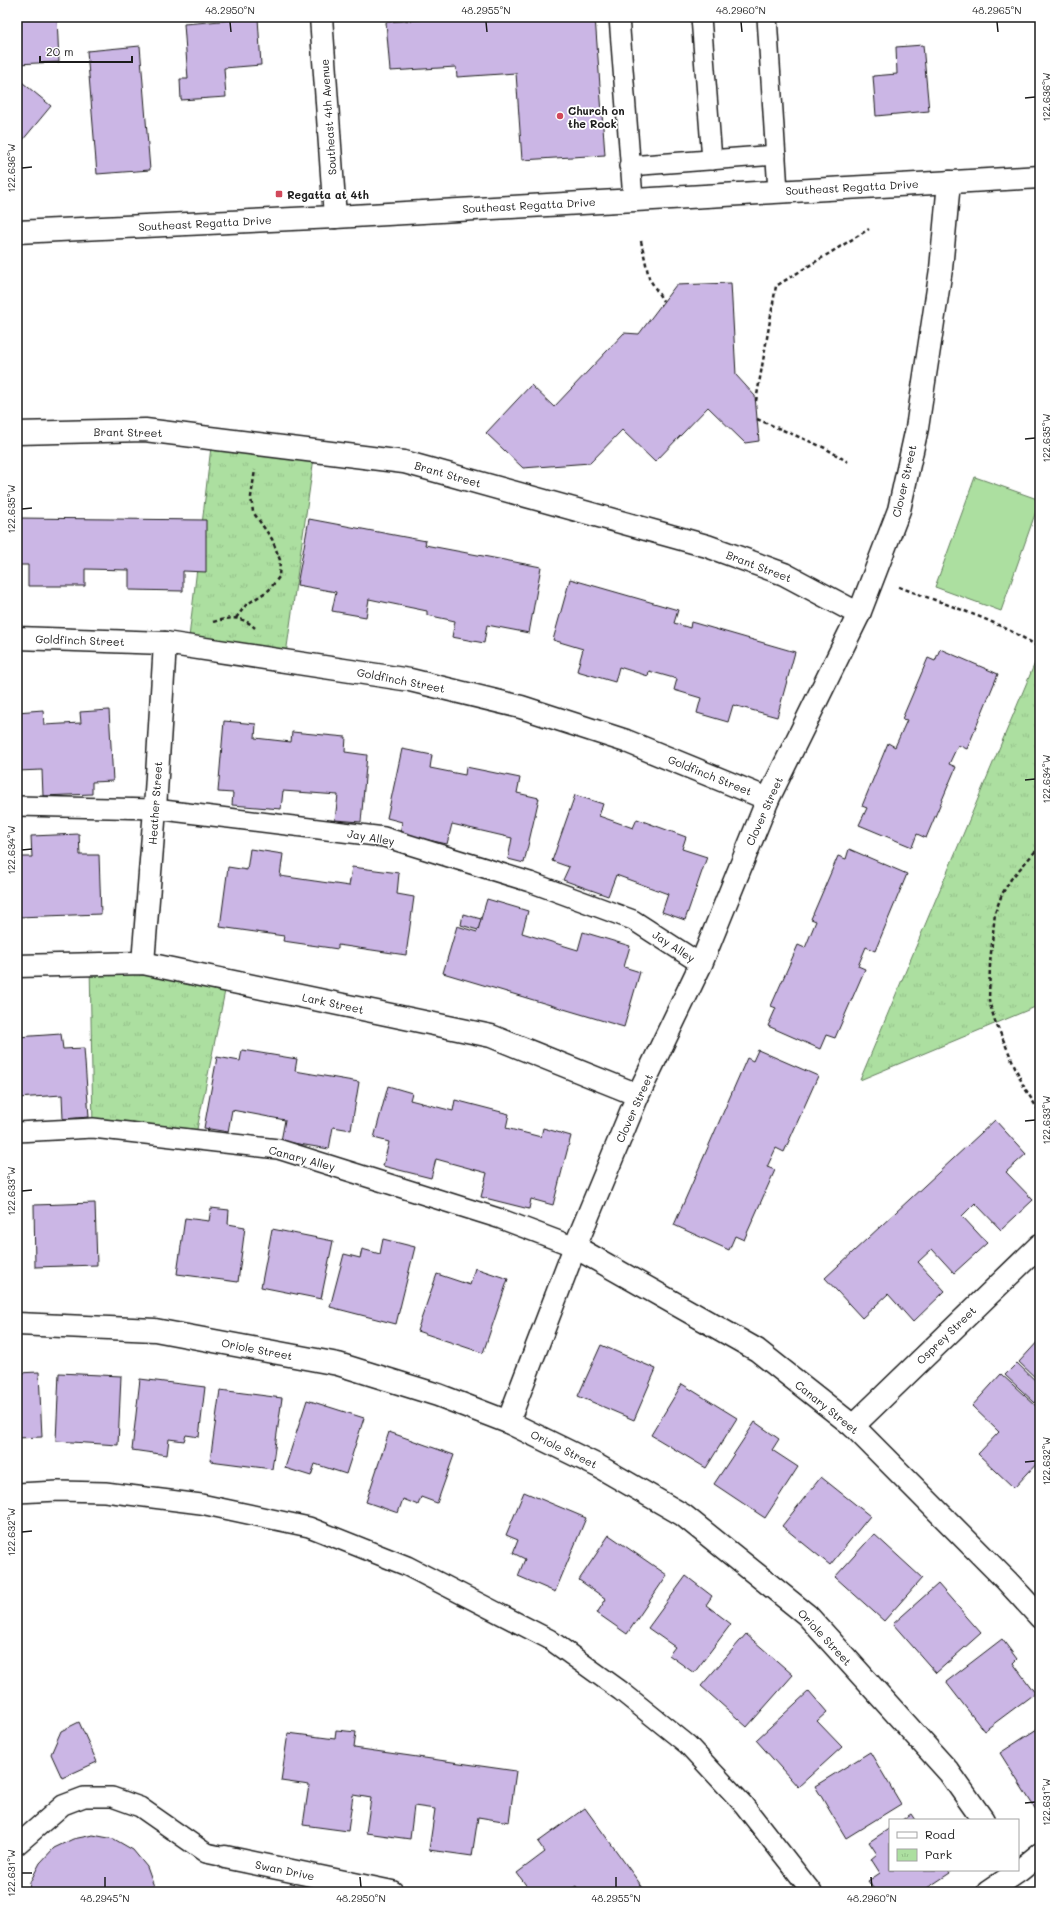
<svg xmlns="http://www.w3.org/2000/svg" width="1057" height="1909" font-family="Mali,sans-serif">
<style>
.park{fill:url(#park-tufts);stroke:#647e5e}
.pitch{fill:#acdfa0;stroke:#647e5e}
.building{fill:#cbb6e5;stroke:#1c1c1c}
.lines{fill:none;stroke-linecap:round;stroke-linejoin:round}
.lane-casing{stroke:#1c1c1c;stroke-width:22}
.street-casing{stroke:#1c1c1c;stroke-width:25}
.secondary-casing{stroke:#1c1c1c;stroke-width:25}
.path{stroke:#1c1c1c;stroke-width:2.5;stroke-dasharray:4 3;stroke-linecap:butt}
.lane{stroke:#fff;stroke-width:19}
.street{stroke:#fff;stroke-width:22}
.secondary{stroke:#fff;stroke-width:22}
.ticks{fill:none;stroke:#1c1c1c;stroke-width:1.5}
.poi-dot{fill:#d1495b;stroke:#fff;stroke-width:1.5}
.labels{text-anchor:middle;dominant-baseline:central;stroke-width:3.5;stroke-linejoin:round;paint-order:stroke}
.poi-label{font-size:11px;font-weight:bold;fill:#1c1c1c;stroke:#fff;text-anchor:start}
.street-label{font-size:11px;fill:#1c1c1c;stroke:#fff}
.neatline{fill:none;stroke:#1c1c1c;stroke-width:1.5}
.ticks-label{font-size:10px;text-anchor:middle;fill:#1c1c1c}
</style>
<defs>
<pattern id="park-tufts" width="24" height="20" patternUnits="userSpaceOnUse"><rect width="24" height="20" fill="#acdfa0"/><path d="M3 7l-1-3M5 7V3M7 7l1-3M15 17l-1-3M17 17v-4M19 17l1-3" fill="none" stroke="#93bf89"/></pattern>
</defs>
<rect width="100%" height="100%" fill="#fff"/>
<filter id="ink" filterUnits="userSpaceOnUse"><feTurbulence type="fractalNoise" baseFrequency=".025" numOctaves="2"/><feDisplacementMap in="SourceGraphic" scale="8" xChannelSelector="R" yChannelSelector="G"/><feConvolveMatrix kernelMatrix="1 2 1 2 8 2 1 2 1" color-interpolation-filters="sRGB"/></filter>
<g filter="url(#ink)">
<g class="park">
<polygon points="212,438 315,451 285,661 188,646"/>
<polygon points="1040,651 1040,1005 860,1080"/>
<polygon points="90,964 227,981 195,1139 93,1128"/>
</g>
<polygon class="pitch" points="975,477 1040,500 1001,611 935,587"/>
<g class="building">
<polygon points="17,17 57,17 59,62 17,64"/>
<polygon points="461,17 595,17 605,155 522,160 516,73 457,77 456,67 390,71 386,22"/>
<polygon points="258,18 261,65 224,68 226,97 181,100 180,79 188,79 184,24"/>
<polygon points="923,45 929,111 876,116 873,76 897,74 896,47"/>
<polygon points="140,46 150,170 97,174 87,51"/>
<polygon points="17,78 51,106 17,147"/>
<polygon points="731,283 736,375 755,396 759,441 745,443 708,407 655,462 622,430 590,463 523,468 486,433 531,385 554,407 624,333 639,334 676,285"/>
<polygon points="17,518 206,520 206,572 183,571 183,591 129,590 129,570 85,569 85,586 28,586 28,565 17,565"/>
<polygon points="309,519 426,541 425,545 541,567 529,633 487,625 484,643 452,637 455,621 427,615 427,611 369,599 366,617 332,611 336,592 297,585"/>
<polygon points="570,579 678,610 674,623 690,628 691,622 795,652 777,717 733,705 728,722 697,713 701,698 674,690 677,679 649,671 648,676 619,667 615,682 577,671 583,649 553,640"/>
<polygon points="940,649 998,674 967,749 958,745 949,764 956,767 926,838 917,834 912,847 859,825 867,808 862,806 888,743 895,747 907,720 902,719 928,658 935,661"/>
<polygon points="43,710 44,725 81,723 80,712 109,710 113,781 92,782 92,794 43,796 42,770 17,771 17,712"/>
<polygon points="224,721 256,724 255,738 291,742 292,732 346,737 345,752 367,755 361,822 335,820 338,795 283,791 281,809 232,805 233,793 218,792"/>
<polygon points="402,749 432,755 430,768 465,775 466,767 520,778 517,793 539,798 524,863 508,859 512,838 452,824 447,844 400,834 402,822 387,818"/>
<polygon points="575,795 603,804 599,816 633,828 637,819 686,837 682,849 707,857 685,920 662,912 668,894 616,875 608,896 563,880 569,867 552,861"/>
<polygon points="79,834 80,855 99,855 101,914 17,917 17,857 32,857 31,836"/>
<polygon points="250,849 283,854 280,876 349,886 352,867 399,873 397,894 414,897 406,955 338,945 338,949 283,941 284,936 220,927 228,867 247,870"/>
<polygon points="849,849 907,874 875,951 866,947 858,966 865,969 835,1038 826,1035 820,1049 768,1026 776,1008 771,1006 798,945 805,948 816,921 811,919 838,856 846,859"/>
<polygon points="487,899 528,911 522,933 578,950 583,932 630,946 624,967 640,972 624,1027 443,973 457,926 477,932"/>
<polygon points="463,914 481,919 478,930 461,925"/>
<polygon points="61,1034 63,1049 84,1048 89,1117 63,1119 62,1095 17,1098 17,1037"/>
<polygon points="242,1050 297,1059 295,1071 359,1082 351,1130 333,1127 329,1149 281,1141 285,1120 232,1110 228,1132 204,1128 217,1057 240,1061"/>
<polygon points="758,1050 818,1076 784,1152 776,1148 767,1167 775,1170 744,1240 735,1236 729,1250 674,1225 747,1058 753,1061"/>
<polygon points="388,1086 412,1093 410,1100 453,1111 455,1100 509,1114 506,1128 541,1137 543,1128 571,1136 553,1205 531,1199 529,1209 481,1197 487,1173 436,1159 431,1178 383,1166 389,1142 374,1138"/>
<polygon points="995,1120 1026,1154 1006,1172 1033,1200 1001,1230 975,1203 962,1216 987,1243 954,1273 932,1249 918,1262 945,1291 913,1322 888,1294 862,1318 825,1278"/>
<polygon points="95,1203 97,1265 35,1267 34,1205"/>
<polygon points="211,1208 229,1210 228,1224 245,1227 238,1282 177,1274 185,1218 209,1221"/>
<polygon points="272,1229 333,1241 321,1299 261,1287"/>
<polygon points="383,1239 415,1247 396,1324 330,1307 344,1254 360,1258 362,1249 380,1254"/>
<polygon points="475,1268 508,1279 483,1353 417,1331 437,1274 470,1285"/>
<polygon points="1040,1339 1040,1382 1019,1362"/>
<polygon points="601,1345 656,1369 634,1420 578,1396"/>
<polygon points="1017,1363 1040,1385 1040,1397 1035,1403 1005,1375"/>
<polygon points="39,1372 42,1437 17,1438 17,1373"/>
<polygon points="59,1373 121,1376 118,1445 56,1441"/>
<polygon points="1001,1374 1036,1406 1040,1401 1040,1460 1014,1488 978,1454 999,1432 972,1406"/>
<polygon points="140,1379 205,1387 199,1437 186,1435 184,1441 169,1439 167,1455 132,1450"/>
<polygon points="682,1384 737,1418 706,1468 651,1435"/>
<polygon points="220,1390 282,1398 272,1469 210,1461"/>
<polygon points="307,1400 364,1418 346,1474 315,1464 311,1476 285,1468"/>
<polygon points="755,1422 779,1439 772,1450 798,1467 765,1518 714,1484"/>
<polygon points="389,1432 454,1455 437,1503 421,1497 418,1505 403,1499 398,1513 366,1502"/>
<polygon points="821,1477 870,1516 830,1565 782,1526"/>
<polygon points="524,1492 586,1518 555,1592 518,1576 525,1559 513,1553 518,1540 506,1535"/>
<polygon points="874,1534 922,1578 884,1621 835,1577"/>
<polygon points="609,1535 667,1575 627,1634 597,1613 606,1599 579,1580"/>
<polygon points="686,1576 712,1596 706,1605 731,1624 694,1673 669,1655 675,1647 648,1628"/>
<polygon points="938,1584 981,1633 936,1673 893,1624"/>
<polygon points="746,1634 793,1675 747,1727 701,1686"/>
<polygon points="1002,1639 1017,1659 1013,1663 1035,1693 984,1731 946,1682"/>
<polygon points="809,1691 827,1712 817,1721 842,1747 798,1787 756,1740"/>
<polygon points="79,1722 97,1762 62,1778 51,1754 61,1731"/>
<polygon points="1040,1727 1040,1808 1036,1810 1000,1753"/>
<polygon points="336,1730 356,1732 354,1748 516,1771 509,1822 478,1817 472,1856 429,1850 435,1809 414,1806 410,1839 366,1833 371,1798 353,1795 348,1831 303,1825 309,1785 281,1781 288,1733 335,1739"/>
<polygon points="870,1752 901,1804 846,1838 815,1786"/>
<polygon points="585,1808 646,1892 580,1892 576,1886 567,1892 531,1892 517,1873 545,1852 538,1842"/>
<polygon points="911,1814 915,1820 902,1820"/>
<polygon points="890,1828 890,1870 948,1870 950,1873 921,1892 876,1892 868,1881 880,1873 871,1859 877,1854 869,1842"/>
<polygon points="93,1835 114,1839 133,1850 147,1867 156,1892 29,1892 30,1882 40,1863 54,1848 73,1839"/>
</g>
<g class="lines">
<defs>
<g id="lane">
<polyline points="619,17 633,199"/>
<polyline points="701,17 712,160"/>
<polyline points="767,17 778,191"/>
<polyline points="629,166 776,155"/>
<polyline points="17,806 155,809 384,837 530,882 633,920 701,964"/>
<polyline points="17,1132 93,1128 278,1149 501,1219 575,1247"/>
<polyline points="17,1493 58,1491 105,1492 201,1504 309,1527 407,1566 549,1639 621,1691 688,1745 743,1804 812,1892"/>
<polyline points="17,1845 63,1805 84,1797 112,1797 140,1807 206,1853 225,1857"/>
</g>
<g id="street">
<polyline points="17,433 145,430 404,462 707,546 784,574 859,614"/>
<polyline points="17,638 165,643 410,680 521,707 626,741 768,799"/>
<polyline points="143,963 155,809 165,643"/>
<polyline points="17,966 143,963 491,1036 638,1095"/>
<polyline points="575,1247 757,1350 853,1426 1007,1581 1040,1617"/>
<polyline points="17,1324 155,1330 338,1364 438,1395 508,1422 598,1466 683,1515 807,1615 949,1772 983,1820"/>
<polyline points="508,1422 575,1247 638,1095 701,964 768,799 859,614 899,510 917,428 941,269 949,182"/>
<polyline points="853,1426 1040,1245"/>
<polyline points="225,1857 392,1892"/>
<polyline points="988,1892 1019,1871 1040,1854"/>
</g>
<g id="secondary">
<polyline points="321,17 335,217"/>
<polyline points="17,232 335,217 1040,177"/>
</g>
</defs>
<use href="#lane" class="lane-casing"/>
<use href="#street" class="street-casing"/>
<use href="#secondary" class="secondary-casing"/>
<g class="path">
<polyline points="641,241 649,278 663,301"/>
<polyline points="756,401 776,286 869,229"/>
<polyline points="757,419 825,448 848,462"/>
<path d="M899,587C947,605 998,620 1040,648"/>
<polyline points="236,618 246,605 269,590 279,577 280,560 272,539 253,512 251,497 255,470"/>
<path d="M213,622C230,617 241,615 255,628"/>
<polyline points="1040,846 1011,879 1002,894 995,913 990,963 989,1001 995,1021 1023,1085 1040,1113"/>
</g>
<use href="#lane" class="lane"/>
<use href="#street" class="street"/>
<use href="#secondary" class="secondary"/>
</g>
</g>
<path class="ticks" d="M230,22L231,32M486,22L487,32M741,22L742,32M997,22L998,32M1025,98L1035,97M22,168L32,167M1025,439L1035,438M22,509L32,508M1025,780L1035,779M22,850L32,849M1025,1121L1035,1120M22,1191L32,1190M1025,1462L1035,1461M22,1532L32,1531M1025,1803L1035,1802M22,1873H32M105,1877V1887M360,1877L361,1887M616,1877V1887M871,1877L872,1887"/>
<g class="poi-dot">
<circle cx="560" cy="116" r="4"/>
<rect x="275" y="190" width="8" height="8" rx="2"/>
</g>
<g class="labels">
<g class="poi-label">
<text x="568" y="110">Church on<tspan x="568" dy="13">the Rock</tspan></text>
<text x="287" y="194">Regatta at 4th</text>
</g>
<g class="street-label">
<text transform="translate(328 117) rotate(-94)">Southeast 4th Avenue</text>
<text transform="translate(852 187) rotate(-3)">Southeast Regatta Drive</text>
<text transform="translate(529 205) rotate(-3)">Southeast Regatta Drive</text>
<text transform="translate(205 223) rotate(-3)">Southeast Regatta Drive</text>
<text transform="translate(128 432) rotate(1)">Brant Street</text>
<text transform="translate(448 474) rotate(16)">Brant Street</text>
<text transform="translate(904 481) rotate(-77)">Clover Street</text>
<text transform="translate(759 566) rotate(21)">Brant Street</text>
<text transform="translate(80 640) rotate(2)">Goldfinch Street</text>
<text transform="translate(401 680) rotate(11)">Goldfinch Street</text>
<text transform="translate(710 775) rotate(22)">Goldfinch Street</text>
<text transform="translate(155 803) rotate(-86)">Heather Street</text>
<text transform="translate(764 811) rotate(-66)">Clover Street</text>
<text transform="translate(371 837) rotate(10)">Jay Alley</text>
<text transform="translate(674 946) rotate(33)">Jay Alley</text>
<text transform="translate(333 1003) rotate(12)">Lark Street</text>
<text transform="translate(634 1108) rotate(-66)">Clover Street</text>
<text transform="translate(302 1158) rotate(15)">Canary Alley</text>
<text transform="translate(946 1335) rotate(-44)">Osprey Street</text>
<text transform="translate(257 1349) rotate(11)">Oriole Street</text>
<text transform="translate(827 1407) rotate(39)">Canary Street</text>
<text transform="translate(564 1449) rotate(26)">Oriole Street</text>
<text transform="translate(825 1637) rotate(47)">Oriole Street</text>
<text transform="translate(285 1870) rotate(12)">Swan Drive</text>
</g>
</g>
<rect width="1057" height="1909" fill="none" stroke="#fff" stroke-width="44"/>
<rect x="889" y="1819" width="130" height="52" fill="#ffffff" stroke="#a4a4a4"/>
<rect x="897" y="1832" width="20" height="6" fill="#ffffff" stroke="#a4a4a4"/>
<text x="925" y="1839" font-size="12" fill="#1c1c1c">Road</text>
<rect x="897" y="1849" width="20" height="12" fill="url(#park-tufts)" stroke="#a4a4a4"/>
<text x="925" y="1859" font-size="12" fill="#1c1c1c">Park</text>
<path d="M40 56v6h92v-6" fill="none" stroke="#1c1c1c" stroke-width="2"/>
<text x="46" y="56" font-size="12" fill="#1c1c1c" stroke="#ffffff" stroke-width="3" paint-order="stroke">20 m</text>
<rect x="22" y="22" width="1013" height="1865" class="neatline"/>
<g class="ticks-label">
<text x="230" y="14">48.2950°N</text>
<text x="486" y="14">48.2955°N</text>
<text x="741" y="14">48.2960°N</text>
<text x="997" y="14">48.2965°N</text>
<text transform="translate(1046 97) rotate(-90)" y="4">122.636°W</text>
<text transform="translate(11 168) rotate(-90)" y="4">122.636°W</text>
<text transform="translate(1046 438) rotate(-90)" y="4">122.635°W</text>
<text transform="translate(11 509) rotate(-90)" y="4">122.635°W</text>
<text transform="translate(1046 779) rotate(-90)" y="4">122.634°W</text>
<text transform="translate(11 850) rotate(-90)" y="4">122.634°W</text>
<text transform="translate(1046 1120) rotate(-90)" y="4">122.633°W</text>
<text transform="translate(11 1191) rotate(-90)" y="4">122.633°W</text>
<text transform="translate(1046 1461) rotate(-90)" y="4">122.632°W</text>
<text transform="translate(11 1532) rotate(-90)" y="4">122.632°W</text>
<text transform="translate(1046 1802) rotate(-90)" y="4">122.631°W</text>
<text transform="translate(11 1873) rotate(-90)" y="4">122.631°W</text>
<text x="105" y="1902">48.2945°N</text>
<text x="361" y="1902">48.2950°N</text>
<text x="616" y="1902">48.2955°N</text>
<text x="872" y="1902">48.2960°N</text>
</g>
</svg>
